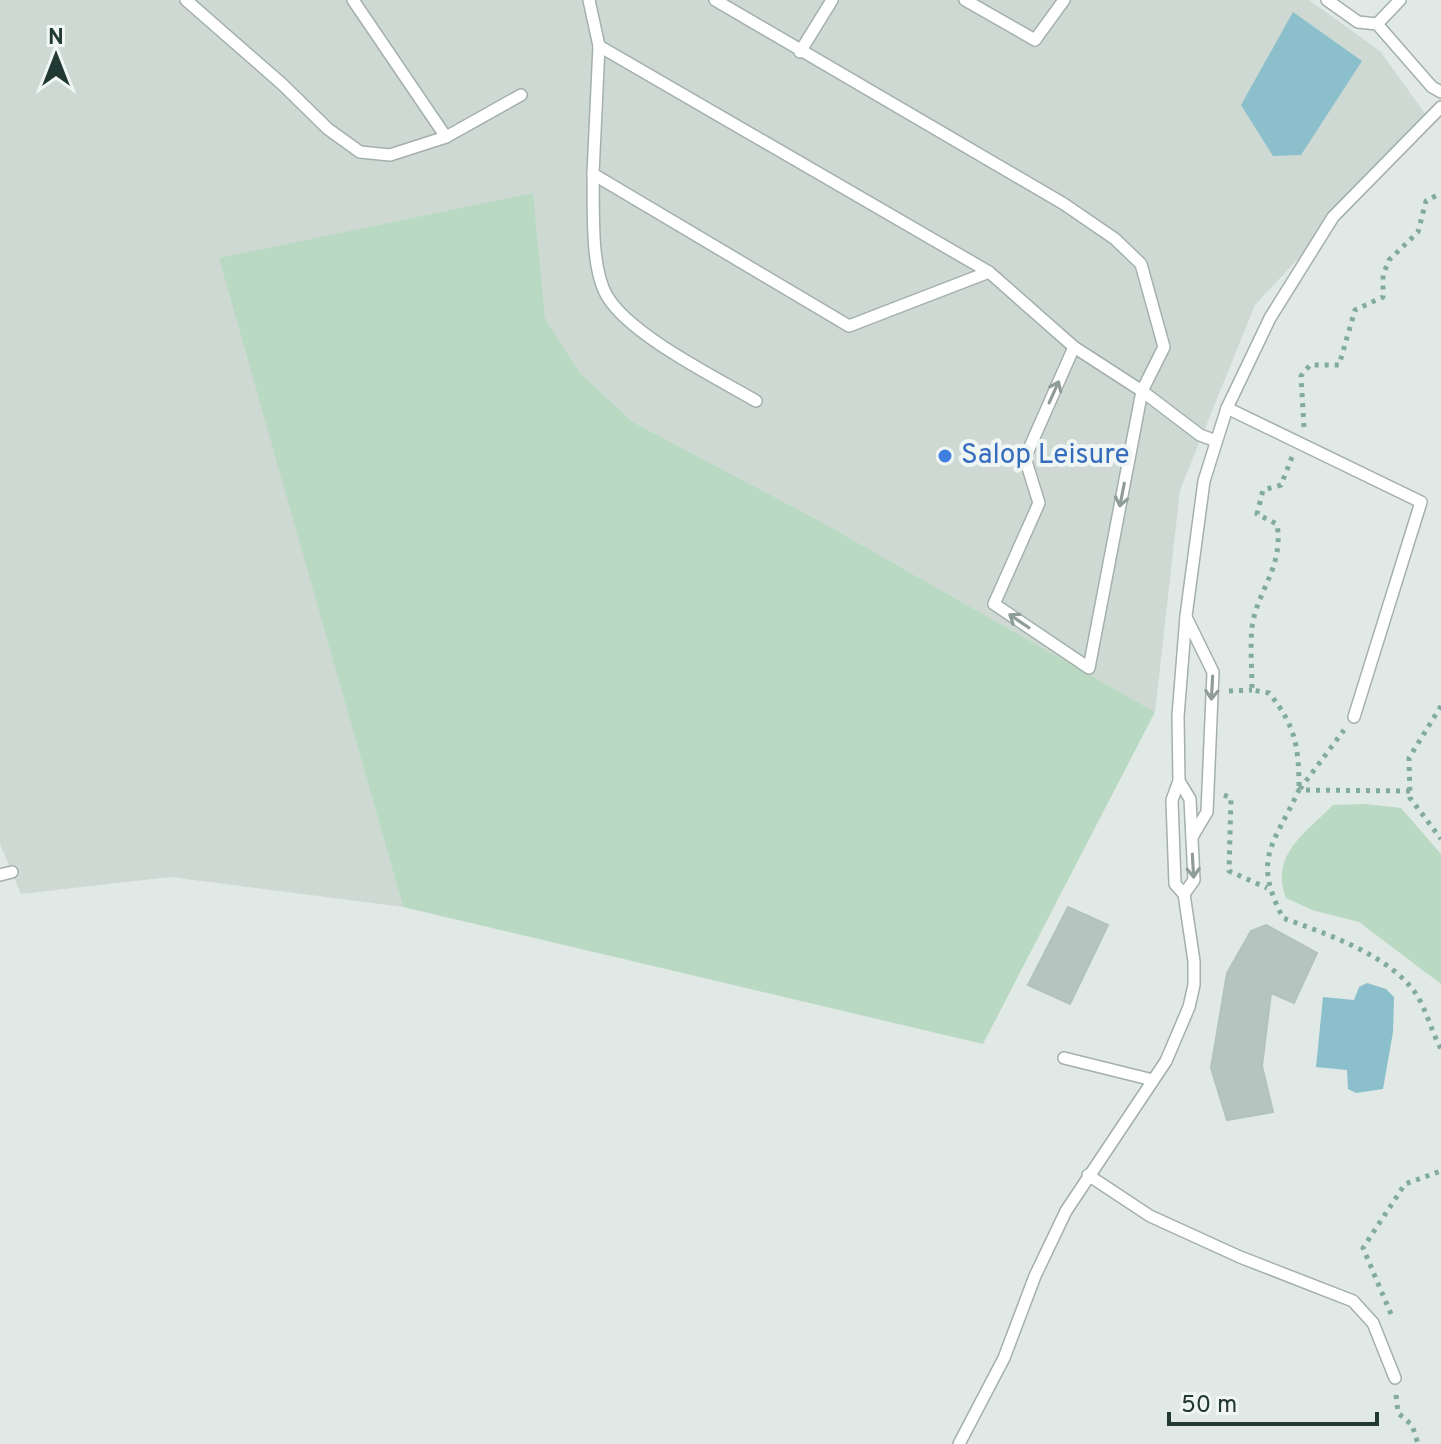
<svg xmlns="http://www.w3.org/2000/svg" width="1441" height="1444" font-family="Overpass,sans-serif">
<style>
.built{fill:#ced9d4}
.green{fill:#bad9c3}
.water{fill:#8bbfcb}
.building{fill:#b5c4be;stroke:#b3c2bc;stroke-width:2}
.lines{fill:none;stroke-linecap:round;stroke-linejoin:round}
.service-casing{stroke:#a3b0ac;stroke-width:14}
.path{stroke:#82ab9f;stroke-width:5;stroke-dasharray:4 6;stroke-linecap:butt}
.service{stroke:#fff;stroke-width:11}
.oneway{stroke:#909c99}
.shop-dot{fill:#3f7fe0;stroke:#f0f6f3;stroke-width:3}
.labels{text-anchor:middle;dominant-baseline:central;stroke-width:8;stroke-linejoin:round;paint-order:stroke}
.shop-label{font-size:28px;fill:#366cbe;stroke:#f0f6f3;text-anchor:start}
</style>
<rect width="100%" height="100%" fill="#e0e9e5"/>
<polygon class="built" points="0,0 1309,0 1380,51 1429,119 1255,305 1180,490 1155,712 818,520 633,422 580,373 545,318 532,194 220,258 403,907 170,877 21,894 0,844"/>
<g class="green">
<polygon points="533,193 545,318 580,373 633,422 818,520 1155,712 983,1044 403,907 219,258"/>
<path d="M1365,804L1401,808L1441,854V984L1359,922L1312,910L1286,898C1270,854 1305,834 1333,805Z"/>
</g>
<g class="water">
<polygon points="1293,12 1362,61 1301,155 1273,156 1241,105"/>
<polygon points="1367,983 1386,989 1394,997 1393,1032 1383,1089 1356,1093 1348,1089 1347,1070 1316,1067 1323,997 1354,1000 1359,987"/>
</g>
<g class="building">
<polygon points="1068,907 1108,925 1070,1004 1028,985"/>
<polygon points="1266,925 1317,953 1294,1003 1271,993 1262,1066 1273,1112 1227,1120 1211,1068 1227,973 1251,931"/>
</g>
<g class="lines">
<defs>
<g id="service">
<polyline points="186,0 282,84 328,129 360,152 390,155 446,137"/>
<polyline points="353,0 446,137 521,95"/>
<polyline points="589,0 599,46 989,272 1074,347 1142,391 1200,435 1216,441"/>
<polyline points="715,0 1064,204 1115,239 1141,264 1164,347 1142,391 1089,668 994,604 1039,503 1025,458 1074,347"/>
<polyline points="965,0 1035,40 1064,0"/>
<polyline points="1327,0 1358,22 1377,24 1432,87 1441,92"/>
<polyline points="1377,24 1400,0"/>
<polyline points="599,46 593,174 849,326 989,272"/>
<polyline points="800,52 832,0"/>
<path d="M593,174C594,208 590,267 607,296C630,335 715,377 756,401"/>
<polyline points="1227,408 1421,502 1354,717"/>
<polyline points="1186,617 1213,672 1207,812 1192,837"/>
<polyline points="1179,781 1190,799 1194,880 1184,894"/>
<polyline points="0,875 12,872"/>
<polyline points="1064,1058 1153,1080"/>
<polyline points="1088,1175 1150,1216 1240,1257 1353,1301 1373,1323 1395,1378"/>
<polyline points="959,1444 1004,1358 1035,1276 1066,1211 1166,1061 1189,1007 1194,985 1194,961 1184,894 1175,884 1172,800 1179,781 1178,716 1186,616 1204,481 1227,408 1270,318 1333,217 1441,107"/>
</g>
</defs>
<use href="#service" class="service-casing"/>
<g class="path">
<polyline points="1304,427 1301,376 1310,365 1339,365 1355,310 1383,297 1383,275 1389,260 1418,232 1426,201 1441,193"/>
<path d="M1292,457L1281,485L1263,490L1257,514L1277,524C1284,568 1257,590 1252,627C1250,647 1252,670 1252,690L1269,693C1296,726 1299,748 1299,790"/>
<polyline points="1229,691 1252,690"/>
<polyline points="1441,706 1409,758 1410,798 1441,839"/>
<polyline points="1300,789 1344,730"/>
<path d="M1410,791L1299,790C1273,846 1252,858 1283,918C1326,934 1392,955 1418,997C1427,1013 1432,1032 1441,1049"/>
<polyline points="1224,795 1231,798 1229,871 1267,888"/>
<polyline points="1391,1314 1363,1248 1405,1184 1441,1171"/>
<polyline points="1396,1395 1398,1413 1412,1425 1418,1444"/>
</g>
<use href="#service" class="service"/>
</g>
<defs><path id="oneway-shaft" d="M-6 0H5M1.5-3L5.5 0L1.5 3" fill="none" stroke-width="1.6" stroke-linecap="round" stroke-linejoin="round" transform="scale(2)"/></defs>
<g class="oneway">
<use href="#oneway-shaft" transform="translate(1054 392) rotate(-66)"/>
<use href="#oneway-shaft" transform="translate(1122 495) rotate(101)"/>
<use href="#oneway-shaft" transform="translate(1019 621) rotate(-146)"/>
<use href="#oneway-shaft" transform="translate(1212 688) rotate(93)"/>
<use href="#oneway-shaft" transform="translate(1193 866) rotate(87)"/>
</g>
<circle class="shop-dot" cx="945" cy="456" r="8"/>
<g class="labels">
<g class="shop-label">
<text x="961" y="456">Salop Leisure</text>
</g>
</g>
<g transform="translate(56 56)" stroke="#f0f6f3" stroke-width="6" paint-order="stroke">
<path d="M0-6L14 30L0 20L-14 30Z" fill="#223833"/>
<text y="-12" font-size="22" font-weight="bold" text-anchor="middle" fill="#223833">N</text>
</g>
<path d="M1169 1412v12h208v-12" fill="none" stroke="#223833" stroke-width="4"/>
<text x="1181" y="1412" font-size="24" fill="#223833" stroke="#f0f6f3" stroke-width="6" paint-order="stroke">50 m</text>
</svg>
